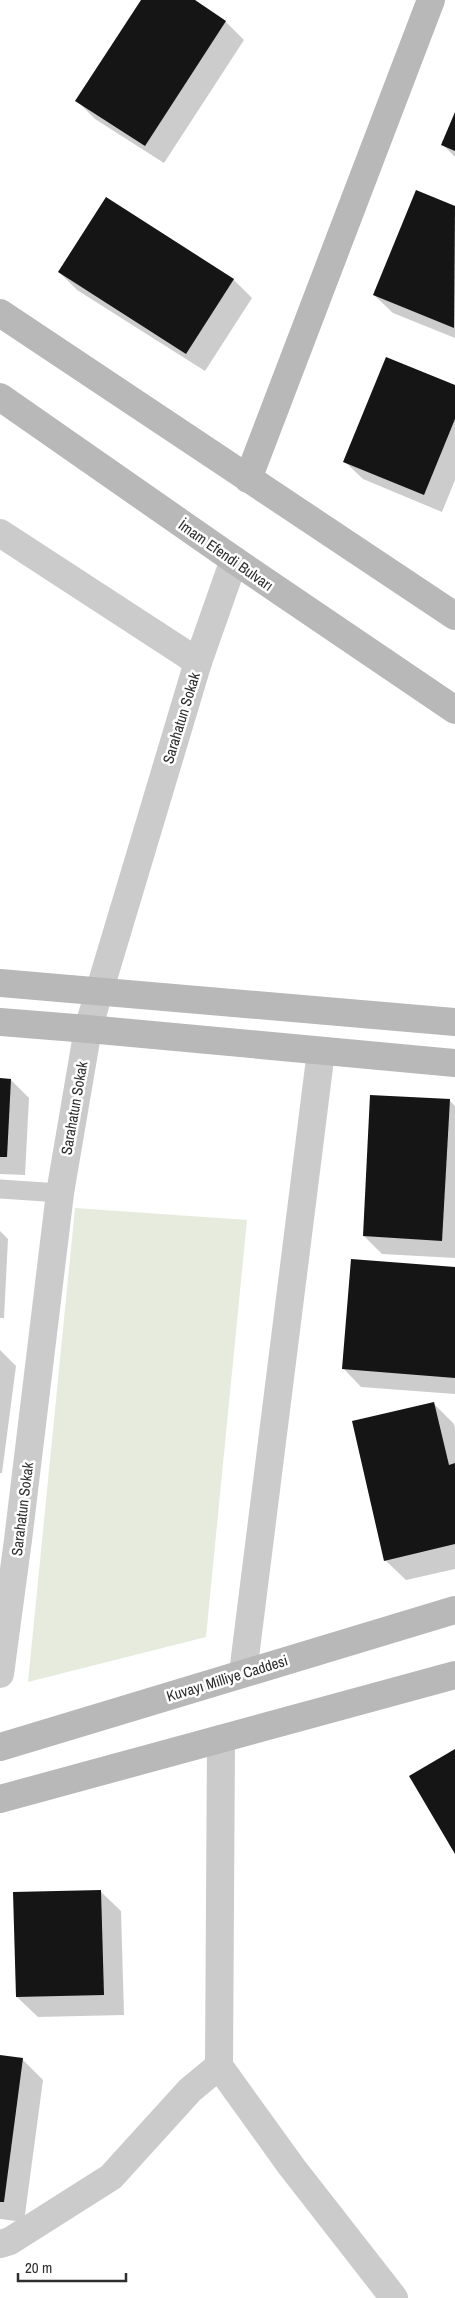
<svg xmlns="http://www.w3.org/2000/svg" width="455" height="2298" font-family="'Archivo Narrow',sans-serif">
<style>
.green{fill:#e7ebdd}
.shadow{fill:#0003}
.building{fill:#151515}
.lines{fill:none;stroke-linecap:round;stroke-linejoin:round}
.lane{stroke:#cbcbcb;stroke-width:19}
.street{stroke:#cbcbcb;stroke-width:28}
.secondary{stroke:#b8b8b8;stroke-width:28}
.labels{text-anchor:middle;dominant-baseline:central;stroke-width:5;stroke-linejoin:round;paint-order:stroke}
.street-label{font-size:15px;fill:#2e2e2e;stroke:#fff}
</style>
<rect width="100%" height="100%" fill="#fff"/>
<polygon class="green" points="75,1208 247,1220 206,1637 28,1682"/>
<g class="shadow">
<polygon points="142,0 192,0 226,22 244,40 164,163 95,119 77,101"/>
<polygon points="455,115 455,157 443,145"/>
<polygon points="417,192 455,207 455,338 393,313 374,295"/>
<polygon points="106,199 234,280 252,298 205,371 77,290 59,272"/>
<polygon points="455,386 455,480 442,512 363,479 344,461"/>
<polygon points="0,1080 11,1080 29,1098 25,1175 0,1174"/>
<polygon points="449,1100 455,1106 455,1258 382,1254 364,1236"/>
<polygon points="0,1231 8,1239 4,1318 0,1318"/>
<polygon points="455,1269 455,1394 361,1387 343,1368"/>
<polygon points="0,1350 16,1366 2,1473 0,1473"/>
<polygon points="434,1404 454,1424 455,1428 455,1569 406,1580 385,1560"/>
<polygon points="100,1891 121,1911 124,2015 38,2017 17,1997"/>
<polygon points="0,2056 22,2059 43,2080 24,2222 0,2219"/>
</g>
<g class="building">
<polygon points="141,0 195,0 226,21 145,146 75,101"/>
<polygon points="455,112 455,151 441,145"/>
<polygon points="416,190 455,206 454,328 373,295"/>
<polygon points="106,197 234,279 186,354 58,272"/>
<polygon points="386,357 455,385 455,419 424,495 343,462"/>
<polygon points="0,1078 11,1079 7,1157 0,1157"/>
<polygon points="370,1095 450,1099 442,1241 363,1236"/>
<polygon points="351,1259 455,1267 455,1378 342,1369"/>
<polygon points="434,1402 449,1465 455,1463 455,1544 384,1561 352,1421"/>
<polygon points="455,1749 455,1854 409,1776"/>
<polygon points="101,1890 104,1995 16,1997 13,1892"/>
<polygon points="0,2055 23,2058 4,2202 0,2202"/>
</g>
<g class="lines">
<polyline class="lane" points="0,1189 60,1193"/>
<g class="street">
<polyline points="0,533 198,662"/>
<polyline points="243,1673 321,1051"/>
<polyline points="0,1674 18,1540 60,1193 88,1029 198,662 234,560"/>
<polyline points="221,1739 219,2066 291,2166 394,2298"/>
<polyline points="0,2244 10,2241 111,2177 190,2090 219,2066"/>
</g>
<g class="secondary">
<polyline points="0,313 455,616"/>
<polyline points="0,397 234,560 455,710"/>
<polyline points="248,479 431,0"/>
<polyline points="0,983 455,1022"/>
<polyline points="0,1022 88,1029 455,1063"/>
<polyline points="0,1747 455,1610"/>
<polyline points="0,1799 455,1675"/>
</g>
</g>
<g class="labels">
<g class="street-label">
<text transform="translate(226 555) rotate(35)">İmam Efendi Bulvarı</text>
<text transform="translate(181 718) rotate(-73)">Sarahatun Sokak</text>
<text transform="translate(74 1108) rotate(-80)">Sarahatun Sokak</text>
<text transform="translate(22 1509) rotate(-83)">Sarahatun Sokak</text>
<text transform="translate(227 1678) rotate(-17)">Kuvayı Milliye Caddesi</text>
</g>
</g>
<path d="M18 2273v8h108v-8" fill="none" stroke="#2e2e2e" stroke-width="2.5"/>
<text x="25" y="2273" font-size="15" fill="#2e2e2e" stroke="#ffffff" stroke-width="4" paint-order="stroke">20 m</text>
</svg>
